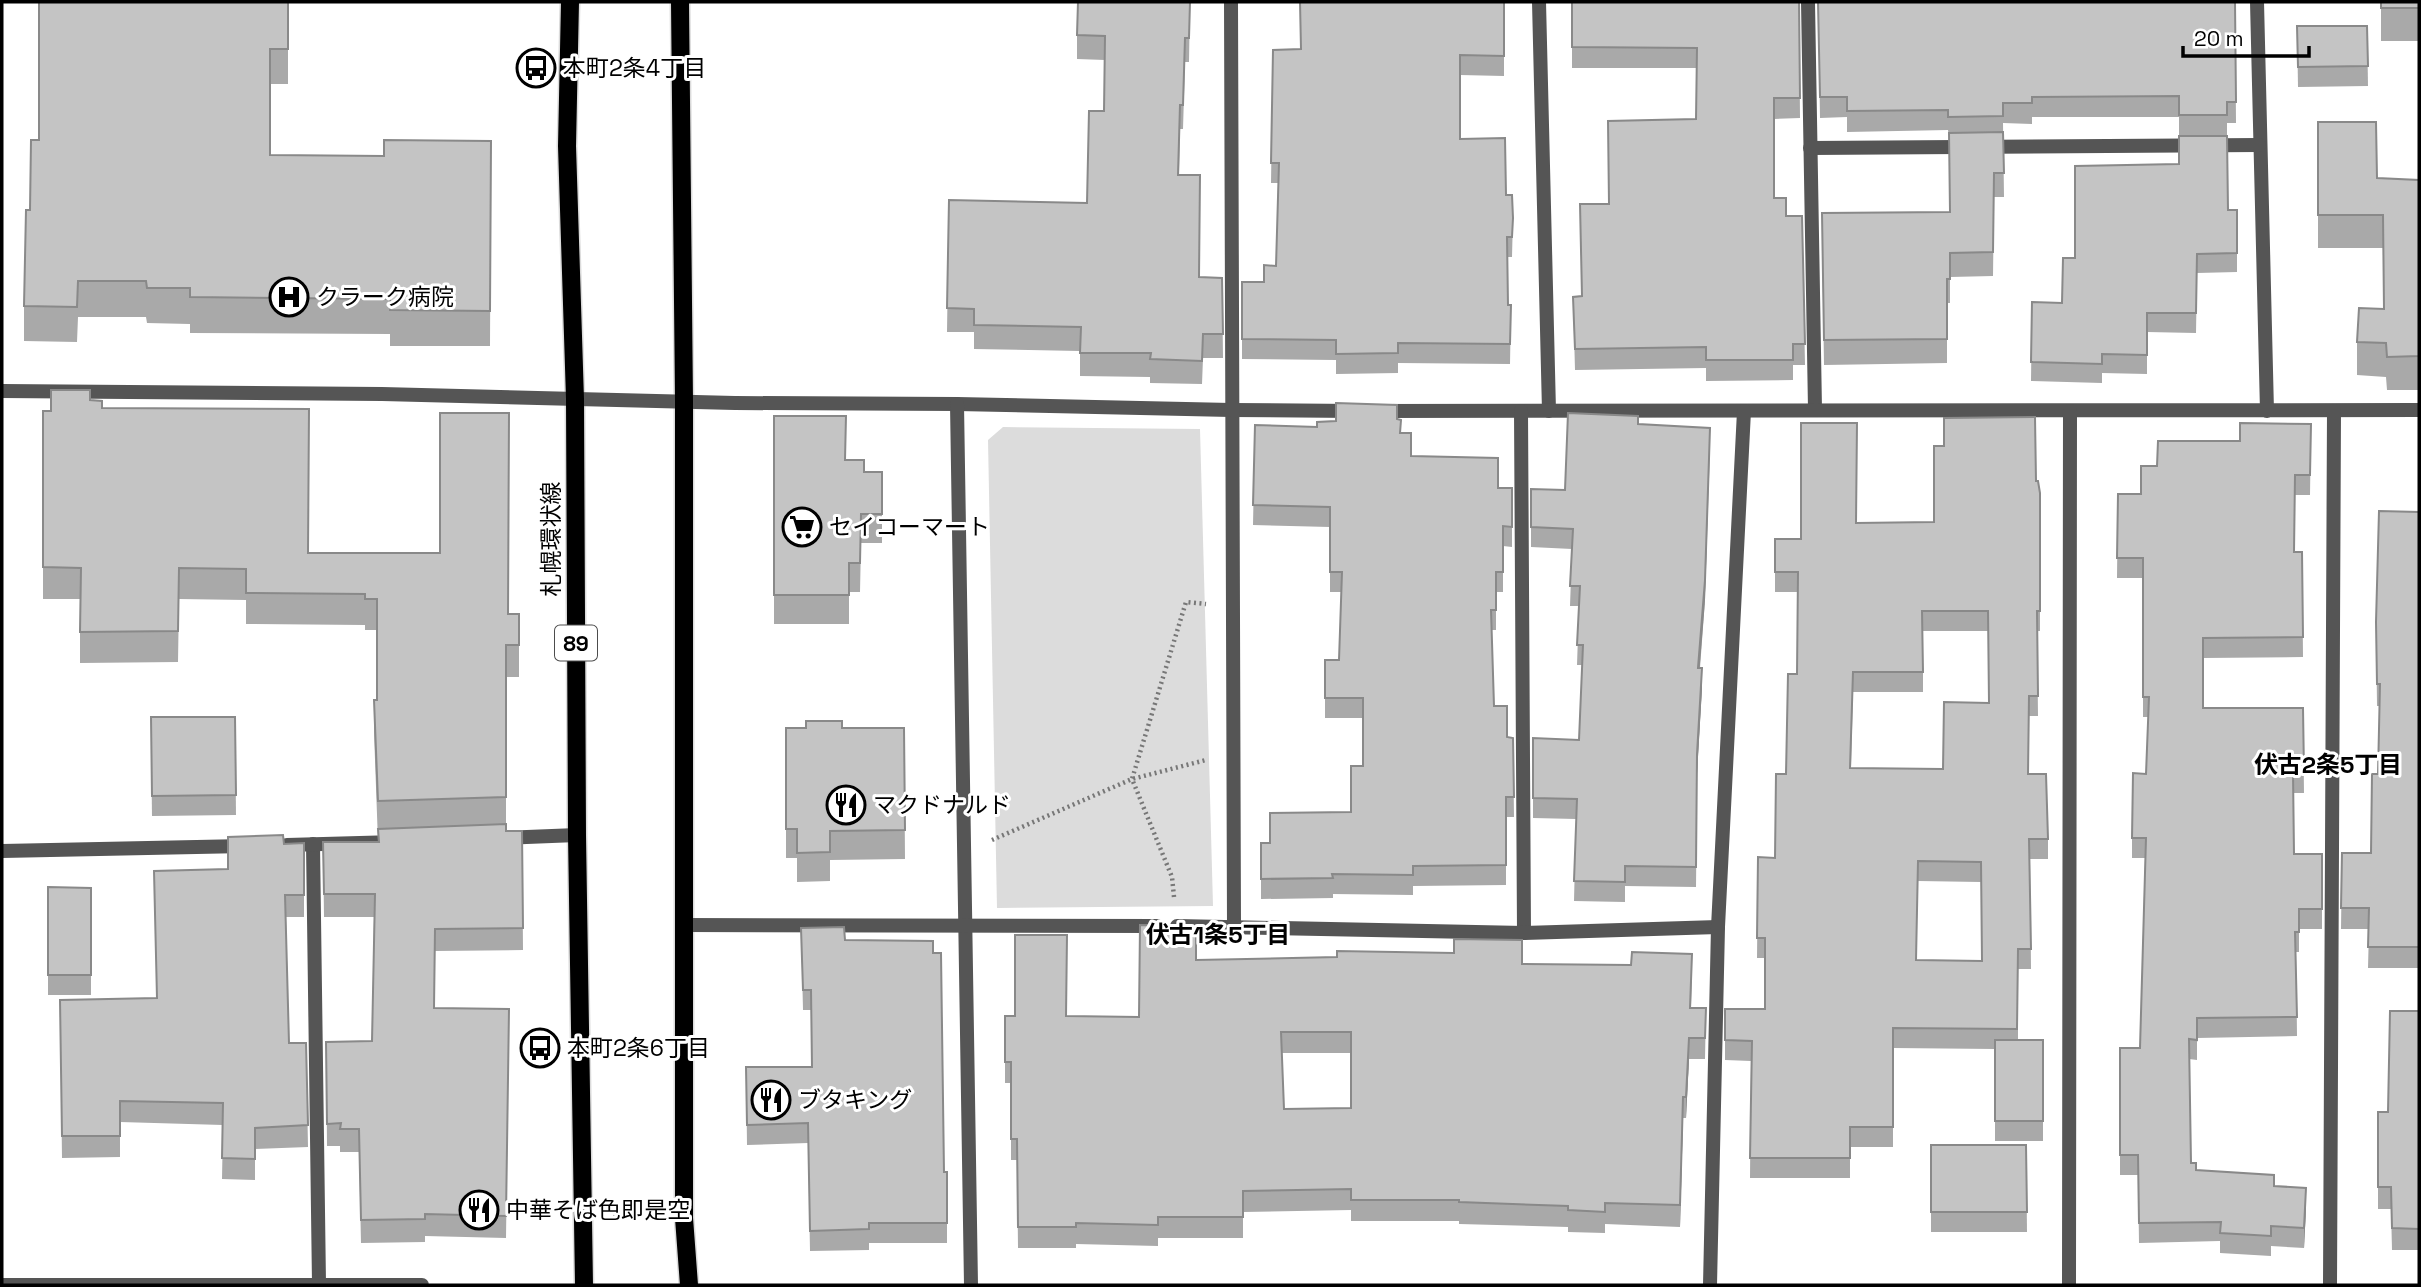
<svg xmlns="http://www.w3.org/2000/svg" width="2421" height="1287" font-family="'Space Grotesk','Noto Sans JP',sans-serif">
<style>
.green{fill:#dcdcdc}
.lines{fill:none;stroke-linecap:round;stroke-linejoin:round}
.primary-casing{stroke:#dbdbdb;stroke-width:21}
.path{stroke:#777;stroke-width:4.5;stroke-dasharray:2 3.5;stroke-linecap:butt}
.minor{stroke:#555;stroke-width:14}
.tertiary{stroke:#555;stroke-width:14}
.primary{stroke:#000;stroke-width:18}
.wall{fill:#a9a9a9;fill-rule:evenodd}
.shaded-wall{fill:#898989}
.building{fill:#c4c4c4;stroke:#898989;stroke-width:2;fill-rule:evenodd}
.labels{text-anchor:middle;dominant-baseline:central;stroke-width:6;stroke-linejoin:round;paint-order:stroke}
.shield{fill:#fff;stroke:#4c4c4c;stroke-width:2}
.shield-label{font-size:21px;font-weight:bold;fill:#000}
.poi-label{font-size:23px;fill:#000;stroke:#fff;text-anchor:start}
.street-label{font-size:23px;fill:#000;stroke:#fff}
.neighbourhood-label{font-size:24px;font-weight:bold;fill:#000;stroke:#fff}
</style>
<rect width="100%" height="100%" fill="#fff"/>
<polygon class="green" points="1003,427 1200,429 1213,906 997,908 988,440"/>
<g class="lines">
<defs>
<g id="primary">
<polyline points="570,2 567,146 575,399 577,835 584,1285"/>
<polyline points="680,2 684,401 684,1218 689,1285"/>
</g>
</defs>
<use href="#primary" class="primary-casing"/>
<g class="path">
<polyline points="992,840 1132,779 1206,760"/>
<polyline points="1174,897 1172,877 1132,779 1186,602 1206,604"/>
<polyline points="613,1217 633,1217"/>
</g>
<g class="minor">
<polyline points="1231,2 1234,926"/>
<polyline points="1539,2 1549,411"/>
<polyline points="1808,2 1815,409"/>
<polyline points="2257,2 2267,411"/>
<polyline points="1810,148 2259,145"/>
<polyline points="2,391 382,394 735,403 957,404 1231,410 1355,411"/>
<polyline points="957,404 971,1285"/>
<polyline points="1378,411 2419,410"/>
<polyline points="1521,411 1524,933"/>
<polyline points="503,838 577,835"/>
<polyline points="313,844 319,1284"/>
<polyline points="287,845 396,842"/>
<polyline points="2,851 245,846"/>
<polyline points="684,925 1157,926"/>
<polyline points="1177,926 1524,933 1718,927"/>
<polyline points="1710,1285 1718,927 1744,411"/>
<polyline points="2069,1285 2070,411"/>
<polyline points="2330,1285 2334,411"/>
</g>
<polyline class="tertiary" points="2,1285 422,1285"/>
<use href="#primary" class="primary"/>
</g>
<g class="wall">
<polygon points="288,2 288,84 270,84 270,155 384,156 491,141 490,346 390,346 390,334 190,333 190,324 147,323 146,317 78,317 77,342 24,341 24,306 30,210 39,140"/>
<polygon points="1190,2 1189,62 1185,62 1183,129 1180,129 1179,175 1200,277 1222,278 1223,358 1203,358 1202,384 1150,383 1150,377 1080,376 1080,351 974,349 974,332 947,332 949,200 1087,203 1104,111 1105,60 1077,59 1077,35"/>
<polygon points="1504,2 1504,76 1460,75 1460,139 1506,195 1513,218 1512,257 1507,257 1508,305 1511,305 1510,364 1398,363 1398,373 1336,374 1336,360 1242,359 1242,282 1264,282 1276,266 1278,183 1271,183 1273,50 1301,49"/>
<polygon points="1572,2 1799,2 1800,118 1774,119 1773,148 1774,198 1786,216 1802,216 1805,365 1793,365 1793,380 1706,381 1706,368 1575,370 1573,297 1582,297 1609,204 1696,119 1697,68 1572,68"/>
<polygon points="1818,2 2235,2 2236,123 2227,123 2227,136 2179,136 2179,117 2032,117 2032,124 2003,123 2004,197 1994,197 1993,276 1950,277 1950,303 1947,303 1947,363 1824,365 1822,237 1949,212 1949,137 1948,130 1847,132 1847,117 1820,118"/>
<rect x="2381" y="2" width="38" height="39"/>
<polygon points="2297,26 2367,26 2368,86 2298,87"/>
<polygon points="2318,122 2377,178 2419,180 2419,390 2387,390 2386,377 2357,375 2357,342 2384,309 2383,248 2318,248"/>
<polygon points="2237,210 2237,272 2197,273 2196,333 2147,332 2147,374 2102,373 2102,383 2031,381 2032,302 2062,303 2075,258"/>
<polygon points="90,400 309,553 508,614 519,614 519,677 506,677 506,831 522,831 523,950 435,951 435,1008 509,1009 506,1238 425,1236 425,1242 361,1243 359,1152 340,1152 340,1146 327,1146 326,1042 372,1041 374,917 324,917 323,842 378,842 374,732 374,700 377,700 377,630 365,630 365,625 246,624 246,600 179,599 178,662 80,663 80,599 43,599 43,411 51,411"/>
<polygon points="774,416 864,472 882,472 882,543 861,543 860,592 849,592 849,624 774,624"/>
<polygon points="1397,419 1401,433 1411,456 1498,488 1512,488 1512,547 1503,546 1503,592 1496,592 1496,630 1491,630 1494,706 1507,737 1513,738 1514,817 1506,817 1506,885 1413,886 1413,895 1333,894 1333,898 1261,899 1261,843 1270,843 1351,812 1363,766 1363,718 1325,718 1325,660 1339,660 1341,592 1330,592 1330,527 1253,525 1255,425 1317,427 1336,421"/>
<polygon points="1638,424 1710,449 1705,600 1700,668 1702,688 1697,774 1696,887 1625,886 1625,902 1574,901 1576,819 1533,818 1533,738 1579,740 1582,665 1577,665 1579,606 1570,606 1572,549 1531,547 1531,489 1565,490"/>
<polygon points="2311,424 2310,495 2295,495 2294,552 2302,552 2303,657 2203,658 2203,708 2303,708 2304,793 2293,793 2294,854 2322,854 2322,929 2299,929 2299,952 2296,952 2297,1036 2197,1038 2197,1060 2189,1059 2191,1163 2196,1170 2274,1186 2306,1208 2304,1248 2271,1246 2271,1256 2220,1253 2220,1241 2139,1243 2138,1175 2120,1175 2120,1048 2140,1048 2145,858 2132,858 2132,838 2146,774 2148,717 2143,717 2143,578 2117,578 2118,494 2141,494 2157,466 2240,441"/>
<path d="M2036,481L2040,493V631H2037L2038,716H2029L2028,774L2048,839V859H2030L2031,969H2018V1040H2043V1141H1995V1049L1893,1048V1147H1850V1178H1750L1751,1061L1725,1060V1009H1765V958H1757L1758,857L1775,858L1797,674L1798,592H1775V539H1801L1856,523L1934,522ZM1923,631H1988L1989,703L1943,769L1851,768L1853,692H1923ZM1918,881L1981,882L1982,961L1916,960Z"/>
<polygon points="2419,512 2419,968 2368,968 2369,929 2341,929 2342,853 2371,853 2378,774 2380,706 2377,706 2376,622"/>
<polygon points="235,717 236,815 152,816 151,737"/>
<polygon points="786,728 904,728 905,859 830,860 830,881 797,882 797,858 786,858"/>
<polygon points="228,837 284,844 304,843 304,917 286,917 289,1043 306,1043 308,1147 255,1149 255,1180 222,1179 223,1125 120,1122 120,1157 62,1158 60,1000 157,998 228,869"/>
<polygon points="48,887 91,888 91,995 48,995"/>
<polygon points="801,928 845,940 933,953 944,1172 947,1172 947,1243 869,1243 869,1250 810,1251 808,1143 747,1145 746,1067 812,1067 811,1010 803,1010"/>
<path d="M1196,960L1522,964L1692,975L1691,1008H1706L1705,1059H1689L1686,1118H1683L1680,1227L1605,1224V1233L1568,1232V1227L1459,1224V1221H1351V1210L1243,1212V1238H1158V1246L1076,1244V1248H1018L1017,1160H1011V1083H1005V1016L1139,1017ZM1282,1053H1351V1108L1284,1109Z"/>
<polygon points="2419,1011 2419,1250 2392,1250 2391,1209 2378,1209 2378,1112 2388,1112"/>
<polygon points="1931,1145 2026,1145 2027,1232 1931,1232"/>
</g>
<g class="shaded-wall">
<polygon points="1710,428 1705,600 1698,688 1698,668"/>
<polygon points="1702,668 1702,688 1697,774 1696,887 1697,754"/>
<polygon points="1689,1038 1689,1059 1686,1118 1686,1097"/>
<polygon points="1683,1097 1683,1118 1680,1227 1680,1205"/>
<polygon points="2306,1188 2306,1208 2304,1248 2304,1228"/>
</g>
<g class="building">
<polygon points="39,2 288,2 288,49 270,49 270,155 384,156 384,140 491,141 490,311 390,310 390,299 190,297 190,288 147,288 146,281 78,281 77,307 24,306 26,210 30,210 31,140 39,140"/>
<polygon points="1078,2 1190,2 1189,38 1185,38 1183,105 1180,105 1178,175 1200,175 1199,277 1222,278 1223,334 1203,334 1202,361 1150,359 1151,353 1080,353 1081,327 974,325 974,309 947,308 949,200 1087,203 1089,111 1104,111 1105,36 1077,35"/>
<polygon points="1300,2 1504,2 1504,56 1460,55 1460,139 1505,138 1506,195 1512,195 1513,218 1512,237 1507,237 1508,305 1511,305 1510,344 1398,343 1398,353 1336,354 1336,340 1242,339 1242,282 1264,282 1264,265 1276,266 1279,163 1271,163 1273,50 1301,49"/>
<polygon points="1572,2 1799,2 1800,98 1774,98 1774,198 1786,198 1786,216 1802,216 1805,344 1793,344 1793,360 1706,360 1706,347 1575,349 1573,297 1582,296 1580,204 1609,204 1608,121 1696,119 1697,48 1572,47"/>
<polygon points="1818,2 2235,2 2236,102 2227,102 2227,115 2179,115 2179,96 2032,97 2032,103 2003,103 2003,116 1948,117 1948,110 1847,111 1847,97 1820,97"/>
<rect x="2381" y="2" width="38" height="6"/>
<polygon points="2297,26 2367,26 2368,66 2298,67"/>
<polygon points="2318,122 2376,122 2377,178 2419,180 2419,356 2387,357 2386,343 2357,342 2359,308 2384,309 2383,215 2318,215"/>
<polygon points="2003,132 2004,173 1994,173 1993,252 1950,253 1950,279 1947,279 1947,339 1824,340 1822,213 1950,212 1949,133"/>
<polygon points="2179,136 2227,136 2228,210 2237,210 2237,253 2197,254 2196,313 2147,313 2147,355 2102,354 2102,364 2031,362 2032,302 2062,303 2063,258 2075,258 2075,166 2179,164"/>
<polygon points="51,390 90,390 90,400 102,401 102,408 309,409 308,553 440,553 440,413 509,413 508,614 519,614 519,645 506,645 506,797 378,801 374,700 377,700 377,599 365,599 365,594 246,593 246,569 179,568 178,631 80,632 81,568 43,567 43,411 51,411"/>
<polygon points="1336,403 1397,405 1397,419 1401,420 1400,433 1411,433 1411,456 1498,458 1498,488 1512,488 1512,527 1503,526 1503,572 1496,572 1496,610 1491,610 1494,706 1507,706 1507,737 1513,738 1514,797 1506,797 1506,865 1413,866 1413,875 1332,874 1333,878 1261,879 1261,843 1270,843 1270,813 1351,812 1351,766 1363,766 1363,698 1325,698 1325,660 1339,660 1342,572 1330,572 1330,507 1253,505 1255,425 1317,427 1317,422 1336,421"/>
<polygon points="1568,413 1638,416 1638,424 1710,428 1705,580 1698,668 1702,668 1697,754 1696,867 1625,866 1625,882 1574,881 1577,799 1533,798 1533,738 1579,740 1583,645 1577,645 1580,586 1570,586 1573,529 1531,527 1531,489 1565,490"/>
<polygon points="774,416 846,416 845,460 864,460 864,472 882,472 882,514 861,514 860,563 849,563 849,595 774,595"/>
<path d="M2035,417L2036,481H2038L2040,493V611H2037L2038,696H2029L2028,774H2046L2048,839H2029L2031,949H2018L2017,1029L1893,1028V1127H1850V1158H1750L1752,1041L1725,1040V1009H1765V938H1757L1758,857L1775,858L1776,774H1786L1788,674H1797L1798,572H1775V539H1801V423H1857L1856,523L1934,522V446H1944V418ZM1922,611H1988L1989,703L1944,702L1943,769L1850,768L1853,672H1923ZM1918,861L1981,862L1982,961L1916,960Z"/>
<polygon points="2240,423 2311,424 2310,475 2295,475 2294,552 2302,552 2303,637 2203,638 2203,708 2303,708 2304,773 2293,773 2294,854 2322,854 2322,909 2299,909 2299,932 2295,932 2297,1017 2197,1018 2197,1040 2189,1039 2191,1163 2196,1163 2196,1170 2274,1175 2274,1186 2306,1188 2304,1228 2271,1226 2271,1236 2220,1233 2221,1222 2139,1223 2138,1155 2120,1155 2120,1048 2140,1048 2146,838 2132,838 2133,773 2146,774 2149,697 2143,697 2143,558 2117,558 2118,494 2141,494 2141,466 2157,466 2158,441 2240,441"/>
<polygon points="2379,511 2419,512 2419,947 2368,947 2369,908 2341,908 2342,853 2371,853 2372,774 2378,774 2380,684 2377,684 2376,622"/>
<polygon points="151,717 235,717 236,795 152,796"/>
<polygon points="806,721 842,721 842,728 904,728 905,830 830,831 830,852 797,853 797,829 786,829 786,728 806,728"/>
<polygon points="506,824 506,831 522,831 523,928 435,929 434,1008 509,1009 506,1216 425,1214 425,1219 361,1220 359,1129 340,1129 341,1123 327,1124 326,1042 372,1041 375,894 324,894 323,842 379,842 378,829"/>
<polygon points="283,835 284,844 304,843 304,895 285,895 289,1043 306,1043 308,1125 255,1128 255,1159 222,1158 223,1103 120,1101 120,1136 62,1136 60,1000 157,998 154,871 228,869 228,837"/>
<polygon points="48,887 91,888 91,975 48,975"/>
<path d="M1140,925L1196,926V960L1337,957V951L1454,953V939L1522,940V964L1631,965L1632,952L1692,954L1690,1008H1706L1705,1038H1689L1686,1097H1683L1680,1205L1605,1203V1212L1568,1210V1206L1459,1202V1200H1351V1189L1243,1191V1217H1158V1225L1076,1223V1227H1018L1017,1139H1011V1062H1005V1016H1015V935H1067L1066,1016L1139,1017ZM1281,1032H1351V1108L1284,1109Z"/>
<polygon points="844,927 845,940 933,941 933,953 941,953 944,1172 947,1172 947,1223 869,1223 869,1229 810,1231 808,1123 747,1125 746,1067 812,1067 811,990 803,990 801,928"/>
<polygon points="2390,1011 2419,1011 2419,1229 2392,1228 2391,1187 2378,1187 2378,1112 2388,1112"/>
<rect x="1995" y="1040" width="48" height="81"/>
<polygon points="1931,1145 2026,1145 2027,1212 1931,1212"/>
</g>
<defs>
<symbol id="bus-ring" viewBox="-11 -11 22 22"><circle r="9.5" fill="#fff" stroke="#000" stroke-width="1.5"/><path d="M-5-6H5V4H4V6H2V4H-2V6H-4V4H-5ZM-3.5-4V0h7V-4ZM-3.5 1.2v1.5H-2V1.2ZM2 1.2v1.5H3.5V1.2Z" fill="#000"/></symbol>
<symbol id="hospital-ring" viewBox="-11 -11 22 22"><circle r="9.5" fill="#fff" stroke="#000" stroke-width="1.5"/><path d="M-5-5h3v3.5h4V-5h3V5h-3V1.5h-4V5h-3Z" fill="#000"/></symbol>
<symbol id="supermarket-ring" viewBox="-11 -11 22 22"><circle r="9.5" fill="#fff" stroke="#000" stroke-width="1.5"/><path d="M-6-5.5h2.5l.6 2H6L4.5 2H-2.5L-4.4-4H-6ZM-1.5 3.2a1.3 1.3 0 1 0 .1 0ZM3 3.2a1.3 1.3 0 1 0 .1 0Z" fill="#000"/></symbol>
<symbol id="restaurant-ring" viewBox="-11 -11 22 22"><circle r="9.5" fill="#fff" stroke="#000" stroke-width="1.5"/><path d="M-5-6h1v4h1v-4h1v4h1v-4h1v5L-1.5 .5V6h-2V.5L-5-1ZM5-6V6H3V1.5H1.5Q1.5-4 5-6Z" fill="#000"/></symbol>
</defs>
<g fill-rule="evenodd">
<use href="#bus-ring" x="514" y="46" width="44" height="44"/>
<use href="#hospital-ring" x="267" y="275" width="44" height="44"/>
<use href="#supermarket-ring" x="780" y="505" width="44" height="44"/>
<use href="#restaurant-ring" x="824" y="783" width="44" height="44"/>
<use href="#bus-ring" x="518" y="1026" width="44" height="44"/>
<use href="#restaurant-ring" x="749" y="1078" width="44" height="44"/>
<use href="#restaurant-ring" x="457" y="1188" width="44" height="44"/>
</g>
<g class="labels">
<rect class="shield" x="555" y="625.5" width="42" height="35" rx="5"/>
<g class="shield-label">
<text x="576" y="643">89</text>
</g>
<g class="poi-label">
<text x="563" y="68">本町2条4丁目</text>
<text x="316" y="297">クラーク病院</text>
<text x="829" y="527">セイコーマート</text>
<text x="873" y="805">マクドナルド</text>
<text x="567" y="1048">本町2条6丁目</text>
<text x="798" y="1100">ブタキング</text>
<text x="506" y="1210">中華そば色即是空</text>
</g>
<g class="street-label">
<text transform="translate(551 539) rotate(-90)">札幌環状線</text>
</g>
<g class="neighbourhood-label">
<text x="2328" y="764">伏古2条5丁目</text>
<text x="1218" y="934">伏古1条5丁目</text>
</g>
</g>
<rect width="2421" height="1287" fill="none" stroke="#000000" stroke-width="7"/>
<path d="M2183 46v10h126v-10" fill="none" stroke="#000000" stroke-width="3.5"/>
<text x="2194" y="46" font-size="21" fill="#000000" stroke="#ffffff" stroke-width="5" paint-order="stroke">20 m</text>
</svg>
